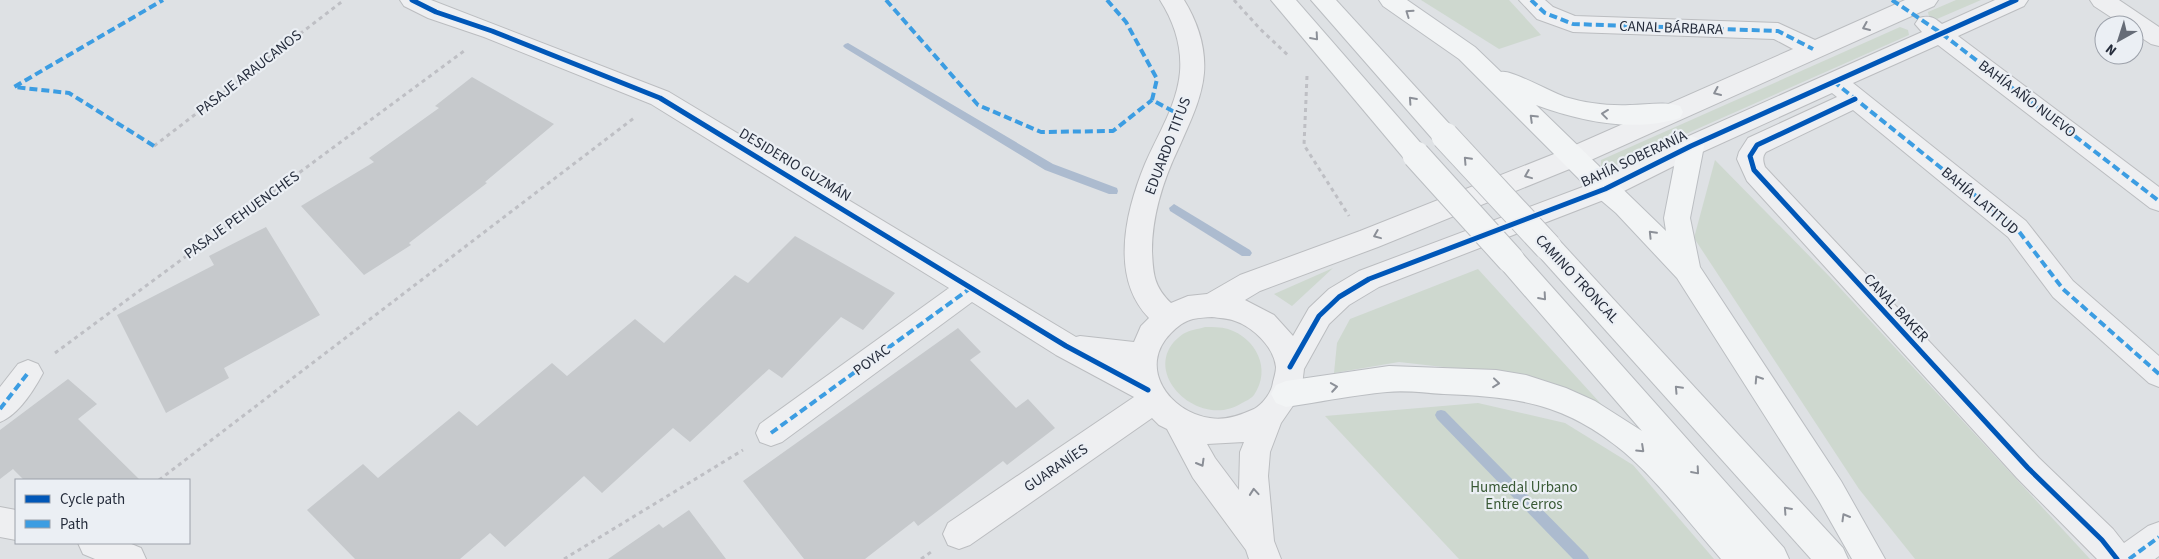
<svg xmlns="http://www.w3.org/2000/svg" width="2159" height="559" font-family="'Source Sans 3',sans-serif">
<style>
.green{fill:#ced8cf}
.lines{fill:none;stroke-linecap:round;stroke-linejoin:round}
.stream{fill:#acbbcf;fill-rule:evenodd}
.building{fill:#c6c9cc}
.minor-casing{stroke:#bbbdc0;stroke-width:2}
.major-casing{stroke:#bbbec2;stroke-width:2}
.path{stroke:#bebfc4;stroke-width:3;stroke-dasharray:4 4;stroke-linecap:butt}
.minor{fill:#eeeff1;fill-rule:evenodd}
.major{fill:#f2f4f5;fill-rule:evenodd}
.major-bridge-casing{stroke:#bbbec2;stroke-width:29;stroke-linecap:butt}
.major-bridge{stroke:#f2f4f5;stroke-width:27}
.quiet{stroke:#3c9de2;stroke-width:4;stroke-dasharray:8 4;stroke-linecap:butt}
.cycleway-casing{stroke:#ebeff4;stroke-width:8}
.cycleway{stroke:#0057b8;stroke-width:5}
.oneway{stroke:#8c9098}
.oneway2{stroke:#8a8e96}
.labels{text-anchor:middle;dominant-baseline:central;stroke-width:4.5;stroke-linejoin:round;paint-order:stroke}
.street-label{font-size:15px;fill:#262d3c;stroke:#ebeff4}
.park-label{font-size:15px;fill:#385834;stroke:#ebeff4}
</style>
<rect width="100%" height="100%" fill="#dee1e4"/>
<g class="green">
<polygon points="1421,0 1509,0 1541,35 1499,49"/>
<polygon points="1956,0 1981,0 1937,19 1929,17 1928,12"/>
<polygon points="1900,27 1908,30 1909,35 1609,168 1601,166 1601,160"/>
<polygon points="1715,160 1829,276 2090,559 1915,559 1859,489 1694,238"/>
<polygon points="1333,268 1292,306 1274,294"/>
<polygon points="1478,269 1602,405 1514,375 1399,362 1334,373 1337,343 1350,319"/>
<path d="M1205,327C1212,327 1221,327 1228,329C1256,338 1272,369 1254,395C1252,398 1246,401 1242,403C1198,432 1134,368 1183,334C1189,330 1199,329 1205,327Z"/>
<polygon points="1478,403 1565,423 1633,465 1714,559 1459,559 1325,416"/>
</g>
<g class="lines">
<g class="stream">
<polygon points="848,43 1053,164 1117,188 1118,191 1117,194 1109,194 1045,170 845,48 843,46 845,44"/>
<polygon points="1174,204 1250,250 1252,253 1250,256 1242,256 1170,211 1169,208"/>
<polygon points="1441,410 1445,411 1587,555 1589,559 1573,559 1437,419 1435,415 1437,411"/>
</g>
</g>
<g class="building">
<polygon points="472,77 554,124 485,182 487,183 409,243 411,245 364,275 301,206 374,162 369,158 439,108 435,106"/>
<polygon points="266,227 320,315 224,368 229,378 166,413 117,315 214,265 209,256"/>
<polygon points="795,236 895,293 863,330 841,317 782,378 769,369 690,442 673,428 602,493 584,476 505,547 490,533 460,559 355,559 307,510 363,464 378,478 459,411 477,426 552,363 567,376 635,319 664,343 735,275 748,283"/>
<polygon points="958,328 981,352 970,360 1016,408 1028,399 1055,428 1007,465 1003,461 918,526 914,521 865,559 804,559 743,481"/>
<polygon points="68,379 97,404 78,419 140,480 24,480 13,469 0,479 0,430"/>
<polygon points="689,510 726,559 608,559 659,524 663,528"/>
</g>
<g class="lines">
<defs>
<g id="minor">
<path d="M400,0H431L669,92L1076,337L1080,336L1134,342L1141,326L1149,318C1109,277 1126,210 1145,164C1158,134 1177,105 1180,72C1182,46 1174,22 1160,0H1184C1197,21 1206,47 1204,73C1202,98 1190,122 1180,145C1164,178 1152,214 1152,251C1153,274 1154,287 1171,303L1188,296L1207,294L1240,275L1360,231L1564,150L1793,49L1774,39L1573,32L1537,19L1519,0H1545L1553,7L1575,16L1778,23L1815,40L1905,0H1938L1934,6L1582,164L1378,247L1260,291L1245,300L1274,315L1293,336L1309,308L1329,289L1359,271L1596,182L1682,139L1922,32L1915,24L1919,18C1929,15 1934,17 1942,24L1995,0H2028L2024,6L1958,36L2159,187V211L2150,208L1938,45L1853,83L2026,221L2073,281L2159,356V387L2149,383L2053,297L2008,237L1853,110L1766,152C1762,157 1763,161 1765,167L2039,458L2113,529L2124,543L2148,526L2159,522V556L2155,559H2097L2017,478L1747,181L1737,159L1739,152L1748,138L1837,97L1832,93L1700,153L1614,196L1379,287L1349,305L1329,324L1304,369L1301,394L1281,423L1270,452L1268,476L1274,541L1281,559H1249L1246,550L1193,478L1167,429L1159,425L1152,418L970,545L959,549L948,545L943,534L948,523L1134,397L1056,355L972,302L782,442L771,446L760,442L756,433L760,424L949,288L651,104L484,37L428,18L404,6ZM1212,317C1219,318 1228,318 1235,321C1253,327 1274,347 1276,367C1276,372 1274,378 1273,382C1272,392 1263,404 1254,409C1241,415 1225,421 1210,418C1169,412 1137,367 1171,333C1177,327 1184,321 1193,319C1199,318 1206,317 1212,317ZM1244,442L1240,452L1239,490L1215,458L1207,444Z"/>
<polygon points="2090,0 2119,0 2159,27 2159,46 2151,44 2134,33 2134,25 2123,25 2094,6"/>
<path d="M28,360L38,364L43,373C34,390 18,415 0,422V387L18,364Z"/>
<polygon points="0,507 16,510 16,540 0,537"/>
<polygon points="78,543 129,543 141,548 146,559 95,559 83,554"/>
</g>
<g id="major">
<polygon points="1271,0 1296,0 1425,148 1429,155 1425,162 1416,165 1407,162"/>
<polygon points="1311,0 1336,0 1454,129 1458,136 1454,143 1445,145 1436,143"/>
<path d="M1379,0H1407L1475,47L1501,72C1510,69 1551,92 1565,97C1585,103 1608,106 1630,105C1646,105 1664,101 1680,106L1683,112L1680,118C1633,133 1580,121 1536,105L1666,231L1664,218L1678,146L1682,139L1691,136L1700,139L1704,146L1690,218L1700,267L1841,481L1885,559H1852L1819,501L1677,278L1616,213L1596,196L1459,59L1383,6Z"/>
<polygon points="1548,236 1558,239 1843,548 1848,559 1811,559 1538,255 1535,247 1538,239"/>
<path d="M1511,249L1521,252L1784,548L1789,559H1721C1691,525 1658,481 1624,452C1565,403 1518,397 1444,394C1426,393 1406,390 1387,392C1354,395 1320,402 1286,407L1276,403L1271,394L1276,385L1286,381L1389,366L1496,370L1526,375L1566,388L1595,401L1642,431L1501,268L1497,260L1501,252Z"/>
</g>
</defs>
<use href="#minor" class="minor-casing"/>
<use href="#major" class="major-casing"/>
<g class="path">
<polyline points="1234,0 1260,29 1290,57"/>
<polyline points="1307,76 1304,145 1349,216"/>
<polyline points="154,146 344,0"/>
<polyline points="55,353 464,51"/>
<polyline points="159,480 634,118"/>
<polyline points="564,559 743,450"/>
<polyline points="921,559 931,552"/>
</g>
<use href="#minor" class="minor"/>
<use href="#major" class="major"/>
<defs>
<g id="major-bridge">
<polyline points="1445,136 1548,247"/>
<polyline points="1416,155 1511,260"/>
</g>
</defs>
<use href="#major-bridge" class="major-bridge-casing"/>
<use href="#major-bridge" class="major-bridge"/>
<g class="quiet">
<polyline points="886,0 978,105 1041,132 1113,131 1152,100"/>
<polyline points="1107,0 1126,22 1157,79 1152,100 1182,116"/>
<polyline points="1531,0 1545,13 1573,24 1778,31 1813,49"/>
<polyline points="1892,0 1941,33 2159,201"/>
<polyline points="1833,81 2017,229 2063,289 2159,374"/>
<polyline points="154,146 69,93 14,87 163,0"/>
<polyline points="0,409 28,373"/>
<polyline points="771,433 972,287"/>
<polyline points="2129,559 2159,537"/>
</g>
<defs>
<g id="cycleway">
<polyline points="412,0 436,12 492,31 660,98 1066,346 1148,390"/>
<polyline points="1855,99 1757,145 1750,156 1754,170 2028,468 2102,540 2117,559"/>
<polyline points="1290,367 1319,316 1339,297 1369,279 1605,189 1691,146 2016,0"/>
</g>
</defs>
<use href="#cycleway" class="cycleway-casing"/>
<use href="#cycleway" class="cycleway"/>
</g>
<defs><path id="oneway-chevron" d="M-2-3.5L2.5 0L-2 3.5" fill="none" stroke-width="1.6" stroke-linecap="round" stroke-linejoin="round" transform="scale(1.25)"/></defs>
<g class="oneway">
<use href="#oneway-chevron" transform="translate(1409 13) rotate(-145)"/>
<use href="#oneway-chevron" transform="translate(1315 37) rotate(49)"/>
<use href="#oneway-chevron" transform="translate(1412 100) rotate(-132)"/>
<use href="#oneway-chevron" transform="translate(1605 114) rotate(-173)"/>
<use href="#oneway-chevron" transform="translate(1533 118) rotate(-136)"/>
<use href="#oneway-chevron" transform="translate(1467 160) rotate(-133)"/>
<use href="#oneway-chevron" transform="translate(1652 234) rotate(-134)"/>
<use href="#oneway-chevron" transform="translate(1543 297) rotate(49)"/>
<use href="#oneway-chevron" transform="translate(1758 379) rotate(-123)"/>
<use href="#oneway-chevron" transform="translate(1496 383) rotate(6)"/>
<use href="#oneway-chevron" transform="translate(1334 387) rotate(-9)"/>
<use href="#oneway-chevron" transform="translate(1678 389) rotate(-133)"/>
<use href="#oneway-chevron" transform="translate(1641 449) rotate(43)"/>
<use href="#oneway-chevron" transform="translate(1696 471) rotate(49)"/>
<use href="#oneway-chevron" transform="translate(1787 510) rotate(-132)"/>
<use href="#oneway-chevron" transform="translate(1845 517) rotate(-120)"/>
</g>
<g class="oneway2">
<use href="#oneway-chevron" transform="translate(1866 27) rotate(157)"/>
<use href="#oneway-chevron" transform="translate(1717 92) rotate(156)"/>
<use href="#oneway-chevron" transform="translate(1528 175) rotate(158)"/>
<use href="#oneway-chevron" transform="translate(1377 235) rotate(158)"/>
<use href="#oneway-chevron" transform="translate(1201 463) rotate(60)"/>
<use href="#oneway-chevron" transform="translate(1254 492) rotate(-95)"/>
</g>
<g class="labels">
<g class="street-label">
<text transform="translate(1671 28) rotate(2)">CANAL BÁRBARA</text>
<text transform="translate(249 73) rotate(-38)">PASAJE ARAUCANOS</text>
<text transform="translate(2027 99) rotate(37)">BAHÍA AÑO NUEVO</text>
<text transform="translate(1168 146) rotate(-69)">EDUARDO TITUS</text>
<text transform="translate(1634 159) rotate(-25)">BAHÍA SOBERANÍA</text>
<text transform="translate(795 165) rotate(31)">DESIDERIO GUZMÁN</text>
<text transform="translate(1980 201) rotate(40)">BAHÍA LATITUD</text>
<text transform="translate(242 215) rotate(-36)">PASAJE PEHUENCHES</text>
<text transform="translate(1577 279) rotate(47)">CAMINO TRONCAL</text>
<text transform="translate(1896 308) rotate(47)">CANAL BAKER</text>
<text transform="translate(872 360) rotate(-36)">POYAC</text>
<text transform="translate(1056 468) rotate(-34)">GUARANÍES</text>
</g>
<g class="park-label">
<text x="1524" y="487">Humedal Urbano<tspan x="1524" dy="17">Entre Cerros</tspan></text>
</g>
</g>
<rect x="15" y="479" width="175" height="65" fill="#ebeff4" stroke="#9ca1aa"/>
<rect x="25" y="495" width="25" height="8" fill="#0057b8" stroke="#9ca1aa"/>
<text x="60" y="504" font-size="15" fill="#262d3c">Cycle path</text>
<rect x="25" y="520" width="25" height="8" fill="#3c9de2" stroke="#9ca1aa"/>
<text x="60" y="529" font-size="15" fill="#262d3c">Path</text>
<g transform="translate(2119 40) rotate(219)"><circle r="24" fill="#ebeff4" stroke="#9ca1aa"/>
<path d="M0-4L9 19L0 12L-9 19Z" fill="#666c77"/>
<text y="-8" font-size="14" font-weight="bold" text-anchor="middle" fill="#262d3c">N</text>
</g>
</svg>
